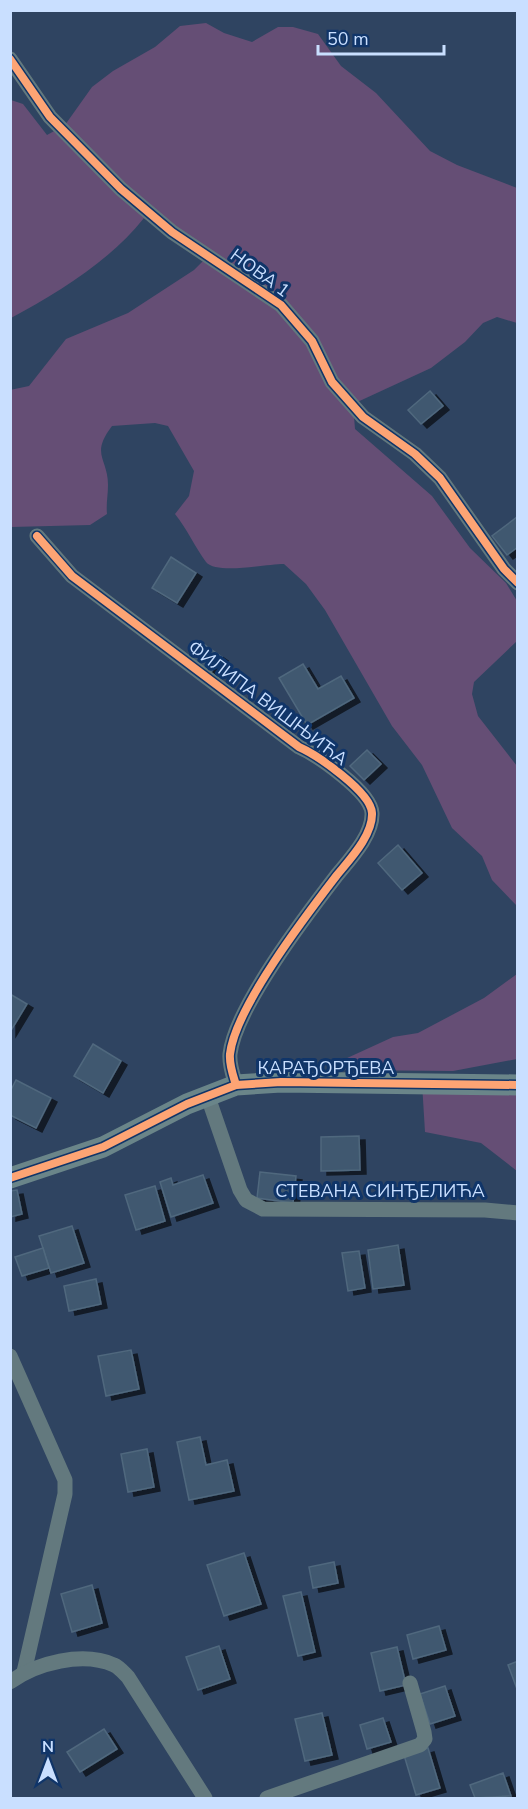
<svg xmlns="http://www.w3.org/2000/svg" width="528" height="1809" font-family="'Nunito Sans',sans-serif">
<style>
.green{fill:#654e75}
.building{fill:#3f596f;stroke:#50687e;stroke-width:1.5;filter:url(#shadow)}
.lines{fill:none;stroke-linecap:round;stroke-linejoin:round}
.street{stroke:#63797e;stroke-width:15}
.secondary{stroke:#6a8589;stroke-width:21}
.cycleway-casing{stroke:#103569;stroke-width:11}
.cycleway{stroke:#fda474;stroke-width:8}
.labels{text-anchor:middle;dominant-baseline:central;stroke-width:6;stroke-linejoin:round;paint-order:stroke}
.street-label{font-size:18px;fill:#c9dfff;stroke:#103569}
</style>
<defs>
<filter id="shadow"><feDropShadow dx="6" dy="4" stdDeviation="0" flood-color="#0009"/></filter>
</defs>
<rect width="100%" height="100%" fill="#2f4461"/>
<g class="green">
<path d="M206,23L224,33L252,42L278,27H293L318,34L341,66L376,93L430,151L457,165L517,188V323L497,317L483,323L465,342L431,368L353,404L355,429L432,496L470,548L506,583L517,601V641L474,682L472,694L478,716L517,766V906L492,880L482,856L452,828L422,765L392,726L325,610L306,584L284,564C265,564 217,575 206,562C195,547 187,529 175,514L189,496L194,471L168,426L155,423L112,426C90,455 108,458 108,485C108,495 106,504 107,514L90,525L11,527L10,390L29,386L66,339L128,313L194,270L204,260L144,218C111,260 58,293 11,318V100L23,104L47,135L65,125L92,87L113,71L155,47L180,26Z"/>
<polygon points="517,974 517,1059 453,1071 345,1070 345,1059 393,1037 418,1033 484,998"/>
<polygon points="422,1083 517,1085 517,1171 481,1143 425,1132"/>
</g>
<g class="building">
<polygon points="430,391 443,406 421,424 408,410"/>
<polygon points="517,517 518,547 507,555 492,536"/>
<polygon points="171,557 196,573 177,603 152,588"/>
<polygon points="202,643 222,657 211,672 191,659"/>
<polygon points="303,664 318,689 341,676 354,698 307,725 279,678"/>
<polygon points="367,750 381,764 364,780 350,766"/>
<polygon points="398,845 422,873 402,890 378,863"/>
<polygon points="10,994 27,1004 10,1032"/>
<polygon points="93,1044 121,1061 103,1093 74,1076"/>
<polygon points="16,1080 51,1098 36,1128 10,1115 10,1092"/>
<polygon points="359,1136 360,1170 321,1171 321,1137"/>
<polygon points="260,1172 296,1176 293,1203 257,1198"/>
<polygon points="203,1175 213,1203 171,1217 160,1182 171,1178 173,1185"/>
<polygon points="155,1186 165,1221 136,1230 125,1195"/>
<polygon points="17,1190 22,1214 10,1217 10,1191"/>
<polygon points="72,1226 84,1263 51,1273 39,1236"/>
<polygon points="398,1245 404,1285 373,1289 368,1250"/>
<polygon points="43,1248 49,1268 22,1276 15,1257"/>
<polygon points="359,1251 365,1288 348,1291 342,1253"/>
<polygon points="96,1279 101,1304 69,1311 64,1286"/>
<polygon points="131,1350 139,1389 106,1396 98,1356"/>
<polygon points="200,1437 206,1465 227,1460 234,1491 189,1500 177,1442"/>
<polygon points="147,1449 154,1487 128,1492 121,1454"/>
<polygon points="244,1553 261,1604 224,1616 207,1565"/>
<polygon points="334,1562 338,1583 313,1588 309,1567"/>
<polygon points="92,1585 102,1623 72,1632 61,1594"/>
<polygon points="301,1592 315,1652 298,1656 283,1596"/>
<polygon points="439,1626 446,1650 413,1659 407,1635"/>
<polygon points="219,1646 230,1679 198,1690 186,1657"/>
<polygon points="397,1647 406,1685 380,1691 371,1653"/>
<polygon points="518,1661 518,1689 517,1689 508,1665"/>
<polygon points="445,1686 455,1716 430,1724 420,1694"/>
<polygon points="322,1713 332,1755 305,1761 295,1719"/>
<polygon points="383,1718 391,1742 367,1749 360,1725"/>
<polygon points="104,1729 117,1749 80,1772 67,1752"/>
<polygon points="428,1748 440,1788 416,1795 404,1755"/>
<polygon points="503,1773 511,1796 475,1798 470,1785"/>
</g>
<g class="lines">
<g class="street">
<polyline points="10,59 50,117 121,189 172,232 281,305 312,341 332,382 363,417 415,454 440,478 504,569 518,583"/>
<path d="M37,536L72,576L299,747C317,755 371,792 372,813C373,835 350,859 337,875C307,914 235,1008 230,1054C229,1065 233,1075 236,1085"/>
<polyline points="208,1097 240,1190 246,1200 263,1209 485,1210 518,1213"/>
<polyline points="10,1356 65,1480 65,1494 24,1672"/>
<path d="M10,1682C36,1663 83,1651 114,1665C119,1667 124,1673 128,1677L205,1798"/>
<polyline points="267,1798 420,1745 425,1739 424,1732 410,1683"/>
</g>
<polyline class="secondary" points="10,1178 103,1147 187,1104 236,1085 281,1082 518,1085"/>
<defs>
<g id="cycleway">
<polyline points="10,59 50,117 121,189 172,232 281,305 312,341 332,382 363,417 415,454 440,478 504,569 518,583"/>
<path d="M37,536L72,576L299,747C317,755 371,792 372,813C373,835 350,859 337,875C307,914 235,1008 230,1054C229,1065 233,1075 236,1085"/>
<polyline points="10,1178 103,1147 187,1104 236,1085 281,1082 518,1085"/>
</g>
</defs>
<use href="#cycleway" class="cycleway-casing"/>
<use href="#cycleway" class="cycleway"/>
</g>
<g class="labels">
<g class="street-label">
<text transform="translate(260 273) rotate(36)">НОВА 1</text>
<text transform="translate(268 703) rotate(37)">ФИЛИПА ВИШЊИЋА</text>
<text x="326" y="1068">КАРАЂОРЂЕВА</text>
<text x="380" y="1191">СТЕВАНА СИНЂЕЛИЋА</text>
</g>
</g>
<rect width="528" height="1809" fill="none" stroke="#c9dfff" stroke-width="24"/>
<g transform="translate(48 1761)" stroke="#103569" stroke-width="4.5" paint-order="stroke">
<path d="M0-4.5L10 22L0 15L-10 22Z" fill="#c9dfff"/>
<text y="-9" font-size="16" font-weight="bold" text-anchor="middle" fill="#c9dfff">N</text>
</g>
<path d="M318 45v9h126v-9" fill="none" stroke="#c9dfff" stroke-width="3"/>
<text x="327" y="45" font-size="18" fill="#c9dfff" stroke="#103569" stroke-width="4.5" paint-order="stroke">50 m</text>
</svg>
